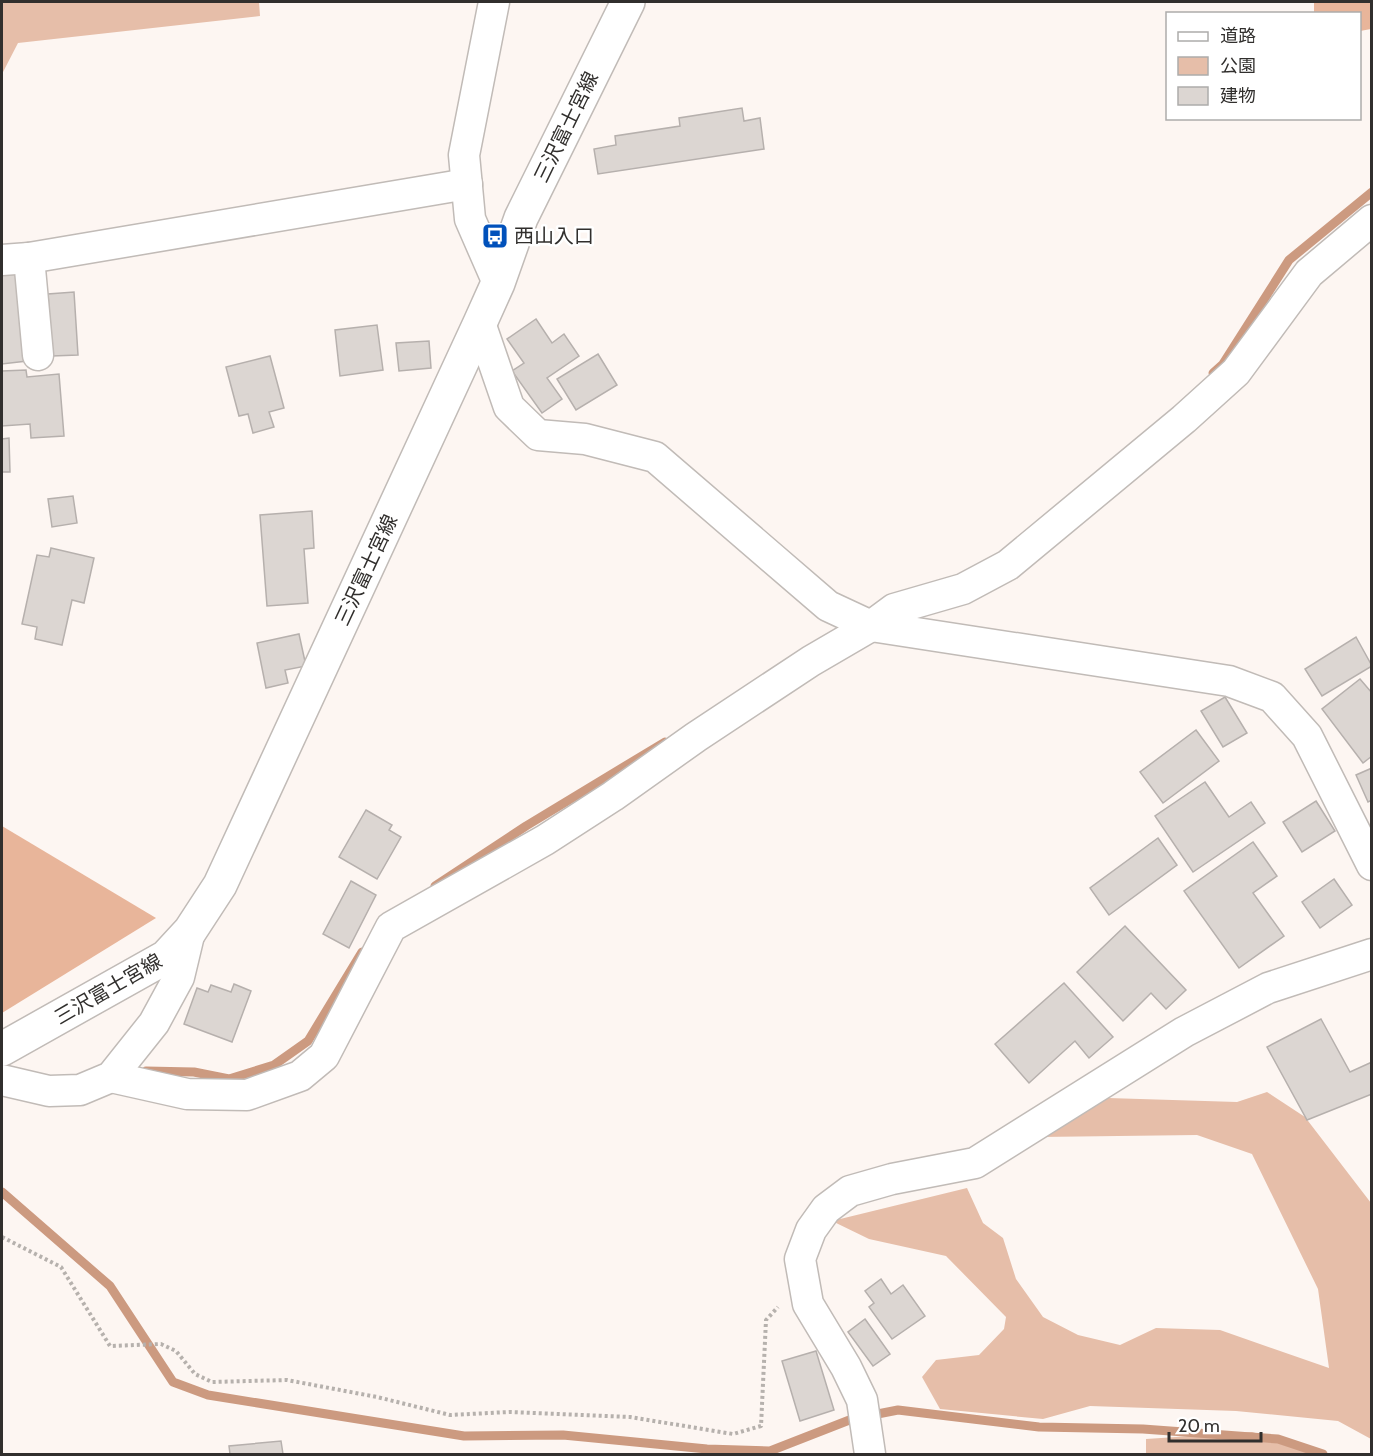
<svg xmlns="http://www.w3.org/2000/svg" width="1373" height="1456" font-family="Cabin,'Noto Sans JP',sans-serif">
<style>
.green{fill:#e6bea9}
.forest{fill:#e8b59a}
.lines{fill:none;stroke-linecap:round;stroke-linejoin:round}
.stream{stroke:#cc9a80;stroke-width:9}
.building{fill:#dcd6d2;stroke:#b6b0ad;stroke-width:1.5}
.street-casing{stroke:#c1bbb7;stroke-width:33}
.secondary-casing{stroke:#c1bbb7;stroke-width:36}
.path{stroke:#b6b1ad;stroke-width:4;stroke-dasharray:3 3;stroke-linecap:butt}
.street{stroke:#fff;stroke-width:30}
.secondary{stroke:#fff;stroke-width:33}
.labels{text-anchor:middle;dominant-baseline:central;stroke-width:5;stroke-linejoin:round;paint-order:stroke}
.street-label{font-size:20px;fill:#312f2d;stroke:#fff}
.poi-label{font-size:20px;fill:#312f2d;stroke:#fff;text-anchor:start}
</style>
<rect width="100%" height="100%" fill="#fdf6f2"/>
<g class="green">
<polygon points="2,2 259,2 260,16 18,43 2,74"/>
<polygon points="1267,1092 1305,1117 1371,1203 1371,1439 1338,1421 1236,1411 1090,1406 1043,1419 940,1409 922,1377 936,1360 979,1355 1004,1329 1006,1317 946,1256 869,1239 832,1221 967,1188 983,1223 1003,1238 1016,1279 1043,1317 1078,1335 1120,1345 1156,1328 1220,1330 1329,1368 1318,1289 1252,1154 1197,1135 1039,1137 1108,1098 1237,1102"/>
<polygon points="1252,1432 1329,1454 1146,1454 1146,1439"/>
</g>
<g class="forest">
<polygon points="1314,2 1371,2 1371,29 1360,31 1360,14 1314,13"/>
<polygon points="2,826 156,918 2,1013"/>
</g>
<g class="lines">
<g class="stream">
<polyline points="1213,373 1223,364 1289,260 1372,192"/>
<polyline points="435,886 526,826 665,742"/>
<polyline points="146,1071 194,1072 229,1079 274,1065 308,1041 362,952"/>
<polyline points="2,1192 110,1286 173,1382 208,1395 464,1436 563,1435 707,1449 770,1451 852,1419 898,1410 1039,1427 1143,1429 1278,1439 1323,1454"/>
</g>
</g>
<g class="building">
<polygon points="742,108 744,121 760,118 764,149 598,174 594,149 616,145 615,136 680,126 679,118"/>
<polygon points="16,273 27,361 2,364 2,275"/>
<polygon points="74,292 78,355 52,356 48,294"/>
<polygon points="536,319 552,343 564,334 579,356 547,378 562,399 542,413 512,371 524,363 507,339"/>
<polygon points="377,325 383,370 340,376 335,330"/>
<polygon points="429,341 431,368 399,371 396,343"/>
<polygon points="598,354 617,385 576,410 557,379"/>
<polygon points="270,356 284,408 269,412 274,427 253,433 248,414 239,416 226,367"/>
<polygon points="26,370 27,377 59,374 64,436 31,438 30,424 2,426 2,371"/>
<polygon points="9,438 10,472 2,472 2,439"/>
<polygon points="73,496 77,523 52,527 48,499"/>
<polygon points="312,511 314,548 304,549 308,603 267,606 260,515"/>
<polygon points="51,548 94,558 84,603 72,600 62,645 35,639 37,627 22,624 37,555 49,557"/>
<polygon points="299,634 306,666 285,670 288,683 266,688 257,643"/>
<polygon points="1356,637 1372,666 1322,696 1305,669"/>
<polygon points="1360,679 1372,693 1372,756 1363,763 1322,709"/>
<polygon points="1225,697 1247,733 1223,747 1201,711"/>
<polygon points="1196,730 1219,761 1163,803 1140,772"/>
<polygon points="1372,768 1372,800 1368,802 1356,775"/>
<polygon points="1205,782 1229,817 1251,802 1265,823 1193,872 1155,816"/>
<polygon points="1316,801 1335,831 1302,852 1283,822"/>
<polygon points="366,810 392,825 389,830 401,837 377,879 339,857"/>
<polygon points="1158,838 1177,865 1109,915 1090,888"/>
<polygon points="1253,842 1277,876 1253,893 1284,936 1239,968 1184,891"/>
<polygon points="1334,879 1352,905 1320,928 1302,902"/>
<polygon points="351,881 376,895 349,948 323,934"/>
<polygon points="1125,926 1186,990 1166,1009 1151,993 1123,1021 1077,972"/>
<polygon points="1064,983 1113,1037 1089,1058 1075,1041 1029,1083 995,1044"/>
<polygon points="234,984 251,991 232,1042 184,1024 197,988 208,992 211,985 231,992"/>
<polygon points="1321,1019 1350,1072 1372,1062 1372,1094 1307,1120 1267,1047"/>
<polygon points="881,1279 891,1294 903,1285 925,1316 892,1339 869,1307 874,1303 865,1291"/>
<polygon points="865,1319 890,1354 873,1366 848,1332"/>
<polygon points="816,1351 834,1410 800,1421 782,1361"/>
<polygon points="281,1441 283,1454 230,1454 229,1446"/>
</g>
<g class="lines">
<defs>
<g id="street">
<polyline points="494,2 464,155 470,219 498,283"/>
<polyline points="29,258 38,355"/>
<polyline points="2,260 29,258 467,184"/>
<polyline points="480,323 509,407 538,435 585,439 655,457 828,606 871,626 1229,681 1272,697 1307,736 1372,865"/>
<polyline points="111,1077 187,1094 247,1095 300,1076 324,1056 391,927 545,840 613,796 696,737 811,661 871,626 894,609 963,589 1008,565 1184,419 1236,372 1309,273 1372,220"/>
<polyline points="2,1080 49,1091 80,1090 111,1077 154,1023 179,977 190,931"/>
<polyline points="870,1454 862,1400 846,1367 808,1304 800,1259 811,1230 826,1209 850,1191 892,1179 975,1163 1184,1032 1268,988 1372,954"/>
</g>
<polyline id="secondary" points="2,1049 166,957 190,931 220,885 480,323 498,283 521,218 628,2"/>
</defs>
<use href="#street" class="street-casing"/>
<use href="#secondary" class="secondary-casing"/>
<polyline class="path" points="2,1237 61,1267 110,1346 161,1344 176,1351 195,1374 212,1382 287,1380 377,1397 450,1415 509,1412 630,1417 733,1434 761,1426 766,1320 778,1307"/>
<use href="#street" class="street"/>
<use href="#secondary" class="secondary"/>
</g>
<defs>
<symbol id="bus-square" viewBox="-11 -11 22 22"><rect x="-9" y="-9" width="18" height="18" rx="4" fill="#0151bb" stroke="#fff"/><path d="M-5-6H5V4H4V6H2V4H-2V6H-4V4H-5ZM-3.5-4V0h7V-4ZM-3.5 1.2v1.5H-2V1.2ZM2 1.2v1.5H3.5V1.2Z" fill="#fff"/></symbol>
</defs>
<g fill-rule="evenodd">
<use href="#bus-square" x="480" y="221" width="30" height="30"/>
</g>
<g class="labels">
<g class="street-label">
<text transform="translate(566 127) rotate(-64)">三沢富士宮線</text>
<text transform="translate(366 570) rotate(-65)">三沢富士宮線</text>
<text transform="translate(108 989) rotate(-30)">三沢富士宮線</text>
</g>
<g class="poi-label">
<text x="514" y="236">西山入口</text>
</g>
</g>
<rect width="1373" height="1456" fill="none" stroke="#312f2d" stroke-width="6"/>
<rect x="1166" y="12" width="195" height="108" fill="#ffffff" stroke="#adacab" stroke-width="1.5"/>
<rect x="1178" y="32" width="30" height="9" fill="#ffffff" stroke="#adacab" stroke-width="1.5"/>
<text x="1220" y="42" font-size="18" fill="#312f2d">道路</text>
<rect x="1178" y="57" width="30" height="18" fill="#e6bea9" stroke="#adacab" stroke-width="1.5"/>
<text x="1220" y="72" font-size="18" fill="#312f2d">公園</text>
<rect x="1178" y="87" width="30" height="18" fill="#dcd6d2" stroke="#adacab" stroke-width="1.5"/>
<text x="1220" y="102" font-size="18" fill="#312f2d">建物</text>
<path d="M1169 1432v9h92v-9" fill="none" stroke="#312f2d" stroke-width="3"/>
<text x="1178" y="1432" font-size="18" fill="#312f2d" stroke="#ffffff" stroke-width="4.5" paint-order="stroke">20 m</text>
</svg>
